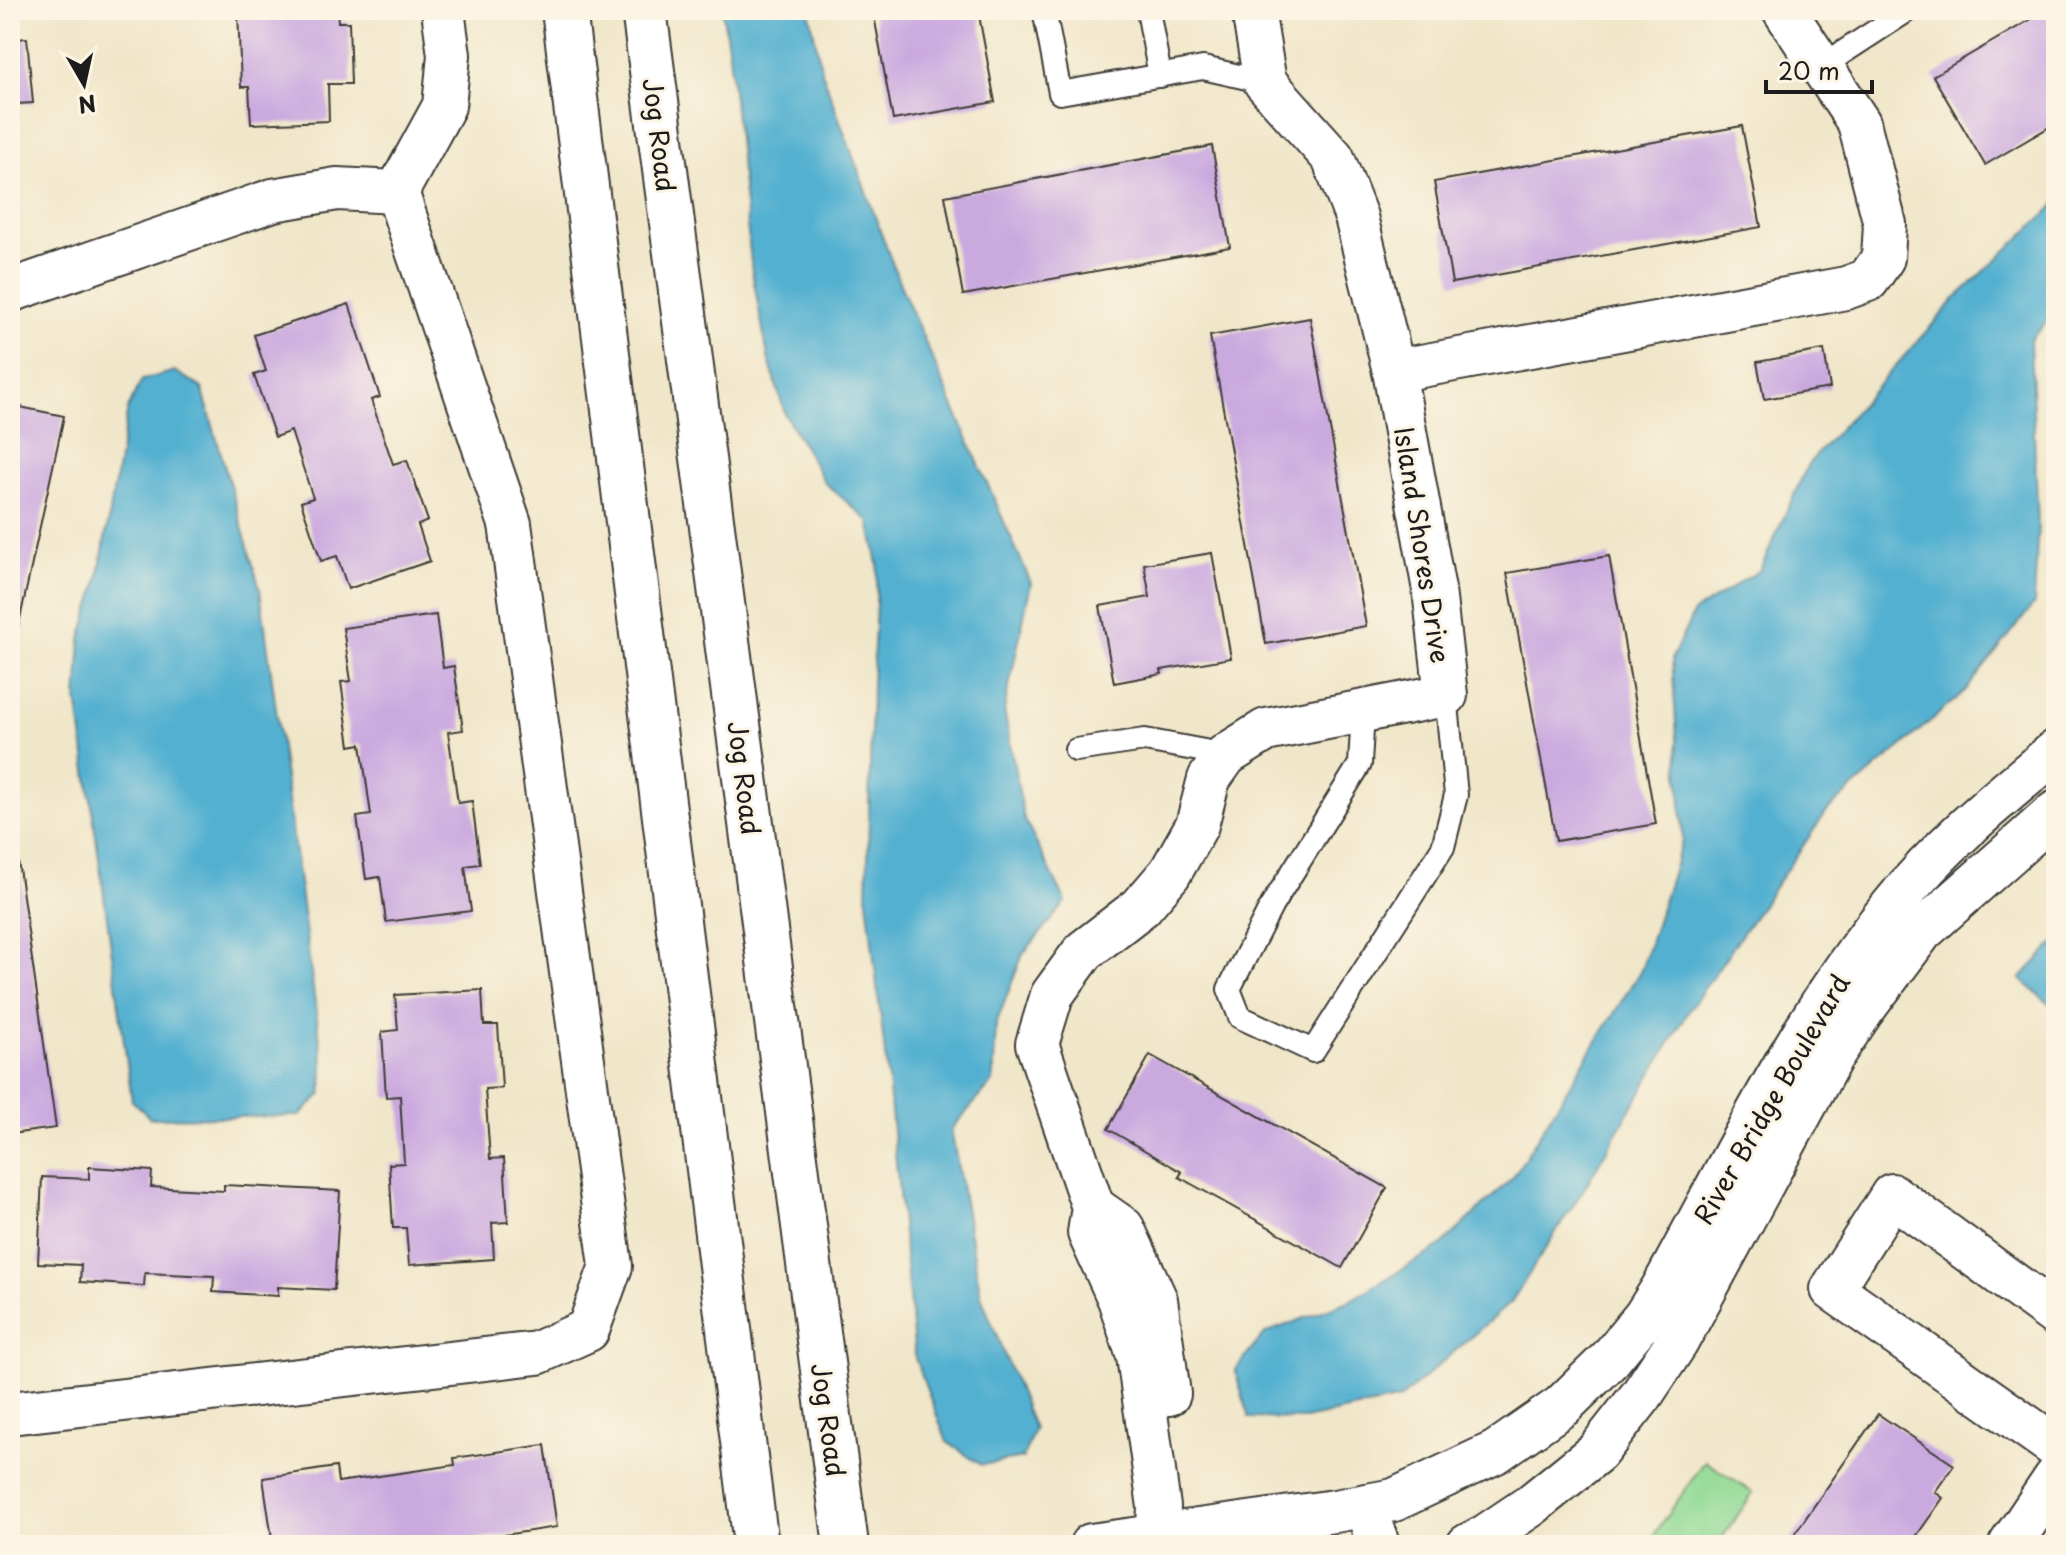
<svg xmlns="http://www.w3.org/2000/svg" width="2066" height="1555" font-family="'Playpen Sans',sans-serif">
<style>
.green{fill:#8fd994;stroke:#567a58;stroke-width:2}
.water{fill:#52b0d0;stroke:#376676;stroke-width:2}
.building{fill:#caa9df}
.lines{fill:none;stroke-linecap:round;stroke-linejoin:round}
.lane-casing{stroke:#3c3a36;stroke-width:26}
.street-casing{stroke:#3c3a36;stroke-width:46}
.secondary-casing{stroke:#3c3a36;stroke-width:48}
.lane{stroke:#fff;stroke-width:22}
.street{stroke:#fff;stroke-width:42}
.secondary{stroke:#fff;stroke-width:44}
.labels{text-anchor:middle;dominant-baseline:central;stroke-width:6;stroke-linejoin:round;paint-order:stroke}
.street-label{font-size:26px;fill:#1c1c1c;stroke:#fcf5e5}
</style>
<rect width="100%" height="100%" fill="#fcf5e5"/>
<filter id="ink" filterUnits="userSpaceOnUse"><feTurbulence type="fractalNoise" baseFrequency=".0125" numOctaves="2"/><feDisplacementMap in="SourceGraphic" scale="16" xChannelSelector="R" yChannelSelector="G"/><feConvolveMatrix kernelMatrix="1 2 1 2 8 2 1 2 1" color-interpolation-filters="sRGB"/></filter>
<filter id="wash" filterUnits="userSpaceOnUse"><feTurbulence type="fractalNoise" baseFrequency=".006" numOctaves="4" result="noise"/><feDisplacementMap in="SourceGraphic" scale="32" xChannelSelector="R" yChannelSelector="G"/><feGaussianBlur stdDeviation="1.8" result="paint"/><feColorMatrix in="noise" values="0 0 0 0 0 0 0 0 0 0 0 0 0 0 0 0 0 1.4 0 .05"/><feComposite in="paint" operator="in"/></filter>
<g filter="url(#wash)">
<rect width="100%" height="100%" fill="#f0e6c9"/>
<polygon class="green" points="1705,1461 1753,1493 1717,1545 1647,1545"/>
<g class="water">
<polygon points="722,10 809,10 822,72 901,287 1031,583 1004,710 1024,819 1066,902 1023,954 996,1024 993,1082 951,1129 981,1296 1034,1429 1023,1458 981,1465 947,1442 915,1358 888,1080 867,899 872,684 878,564 869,521 825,483 785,414 768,357 752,272 729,53"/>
<polygon points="2056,204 2056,311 2030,340 2038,524 2034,604 1966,690 1827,811 1690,1009 1585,1187 1511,1302 1400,1399 1305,1419 1249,1418 1235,1370 1265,1333 1349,1301 1441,1246 1513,1177 1642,968 1683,839 1672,658 1694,612 1760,570 1808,464 1956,298"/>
<polygon points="175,371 202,388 260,589 323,1063 322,1094 299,1116 150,1118 132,1101 77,698 81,639 97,585 128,408 142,380"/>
<polygon points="2056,941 2056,1009 2020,979"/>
</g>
<g id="blocks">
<g class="building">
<polygon points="10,10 14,10 16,39 27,38 33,103 17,104 20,140 10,141"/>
<polygon points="238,10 337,10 338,22 349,22 351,84 328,84 329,121 251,124 249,87 241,87"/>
<polygon points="873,10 978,10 995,102 893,120"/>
<polygon points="2047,10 2056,10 2056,123 1985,165 1933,76"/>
<polygon points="1742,126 1761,227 1452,283 1434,182"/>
<polygon points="1212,146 1230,247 963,295 945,196"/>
<polygon points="349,304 380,397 371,400 393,464 407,460 428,521 418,525 430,561 348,589 337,556 321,561 301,502 313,498 291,431 275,437 254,375 266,371 254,335"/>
<polygon points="1310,318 1366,626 1266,644 1210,336"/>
<polygon points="1824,350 1830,388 1764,399 1757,362"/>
<polygon points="10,405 64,416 11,660 10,660"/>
<polygon points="1212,553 1231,658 1161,670 1162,674 1114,683 1100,606 1150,597 1144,564"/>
<polygon points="1609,556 1656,824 1556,841 1507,573"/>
<polygon points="436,615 443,668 454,666 463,730 448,732 458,803 472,801 480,864 465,866 471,911 386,922 380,877 366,879 357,817 371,815 361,744 350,746 341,682 351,681 343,628"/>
<polygon points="10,805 56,1128 10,1134"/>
<polygon points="482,990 484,1025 498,1025 502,1088 485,1089 490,1159 504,1158 508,1222 492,1223 494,1259 409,1265 406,1228 393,1228 389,1164 404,1163 400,1096 386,1097 382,1032 398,1030 395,995"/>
<polygon points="1150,1055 1387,1188 1342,1268 1179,1177 1182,1172 1108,1129"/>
<polygon points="89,1167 152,1171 151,1187 224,1191 224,1185 340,1191 334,1290 278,1287 278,1296 213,1292 214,1276 145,1273 144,1286 80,1282 81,1265 38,1263 42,1177 89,1179"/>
<polygon points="1878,1414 1954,1465 1935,1492 1943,1498 1910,1545 1787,1545"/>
<polygon points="545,1445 557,1527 439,1545 273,1545 263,1478 336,1467 338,1482 455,1465 454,1458"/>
</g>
</g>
</g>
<g filter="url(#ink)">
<use href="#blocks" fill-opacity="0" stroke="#3c3a36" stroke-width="2"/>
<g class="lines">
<defs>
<g id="lane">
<polyline points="1044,10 1060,93 1203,68 1265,82"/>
<polyline points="1148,10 1160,76"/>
<polyline points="1822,66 1908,10"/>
<polyline points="1363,711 1360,764 1272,905 1229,989 1240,1017 1313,1051 1443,847 1456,795 1446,695"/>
<polyline points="1076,750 1145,740 1226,755"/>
</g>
<g id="street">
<polyline points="10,291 273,200 337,189 397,192 444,106 449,55 443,10"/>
<polyline points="1394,371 1846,288 1868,280 1883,258 1885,224 1859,123 1784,10"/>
<polyline points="1093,1207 1123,1228 1156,1300 1169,1394"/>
<polyline points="2056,1315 1892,1195 1832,1289 2056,1447"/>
<polyline points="10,1413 537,1353 588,1330 611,1266 510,524 397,192"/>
<polyline points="1366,1505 1378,1545"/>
<path d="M1091,1545L1335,1511L1394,1500L1496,1452L1562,1406L1610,1359L1645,1316L1662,1289C1734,1159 1798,1021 1893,905C1940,846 1998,799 2056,751"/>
<polyline points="1157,1545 1159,1507 1138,1356 1119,1299 1089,1233 1093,1207 1037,1044 1052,995 1084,951 1141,907 1170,873 1197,825 1209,779 1226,755 1266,730 1446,695 1434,590 1394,371 1356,217 1333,158 1265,82 1253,10"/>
<polyline points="1468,1545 1487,1535 1530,1506 1597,1452 1641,1396 1677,1342 1832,1056 1863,1010 1922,931 2056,812"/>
<polyline points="2010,1545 2056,1477"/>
</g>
<g id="secondary">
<polyline points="564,10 756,1545"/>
<polyline points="644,10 846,1545"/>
</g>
</defs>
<use href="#lane" class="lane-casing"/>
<use href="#street" class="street-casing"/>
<use href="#secondary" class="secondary-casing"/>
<use href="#lane" class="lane"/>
<use href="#street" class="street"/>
<use href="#secondary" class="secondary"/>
</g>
</g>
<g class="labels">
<g class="street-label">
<text transform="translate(660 135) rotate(83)">Jog Road</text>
<text transform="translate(1423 545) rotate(81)">Island Shores Drive</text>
<text transform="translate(745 778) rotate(83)">Jog Road</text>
<text transform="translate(1771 1099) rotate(-60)">River Bridge Boulevard</text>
<text transform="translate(829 1420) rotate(82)">Jog Road</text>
</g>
</g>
<rect width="2066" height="1555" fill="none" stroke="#fcf5e5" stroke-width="40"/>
<g transform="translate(84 84) rotate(171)" stroke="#fcf5e5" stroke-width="6" paint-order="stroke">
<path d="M0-6L14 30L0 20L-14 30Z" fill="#1c1c1c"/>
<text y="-12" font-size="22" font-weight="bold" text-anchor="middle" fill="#1c1c1c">N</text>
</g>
<path d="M1766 80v12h106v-12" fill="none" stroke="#1c1c1c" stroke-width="4"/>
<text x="1778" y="80" font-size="24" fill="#1c1c1c" stroke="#fcf5e5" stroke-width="6" paint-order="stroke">20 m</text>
</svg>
